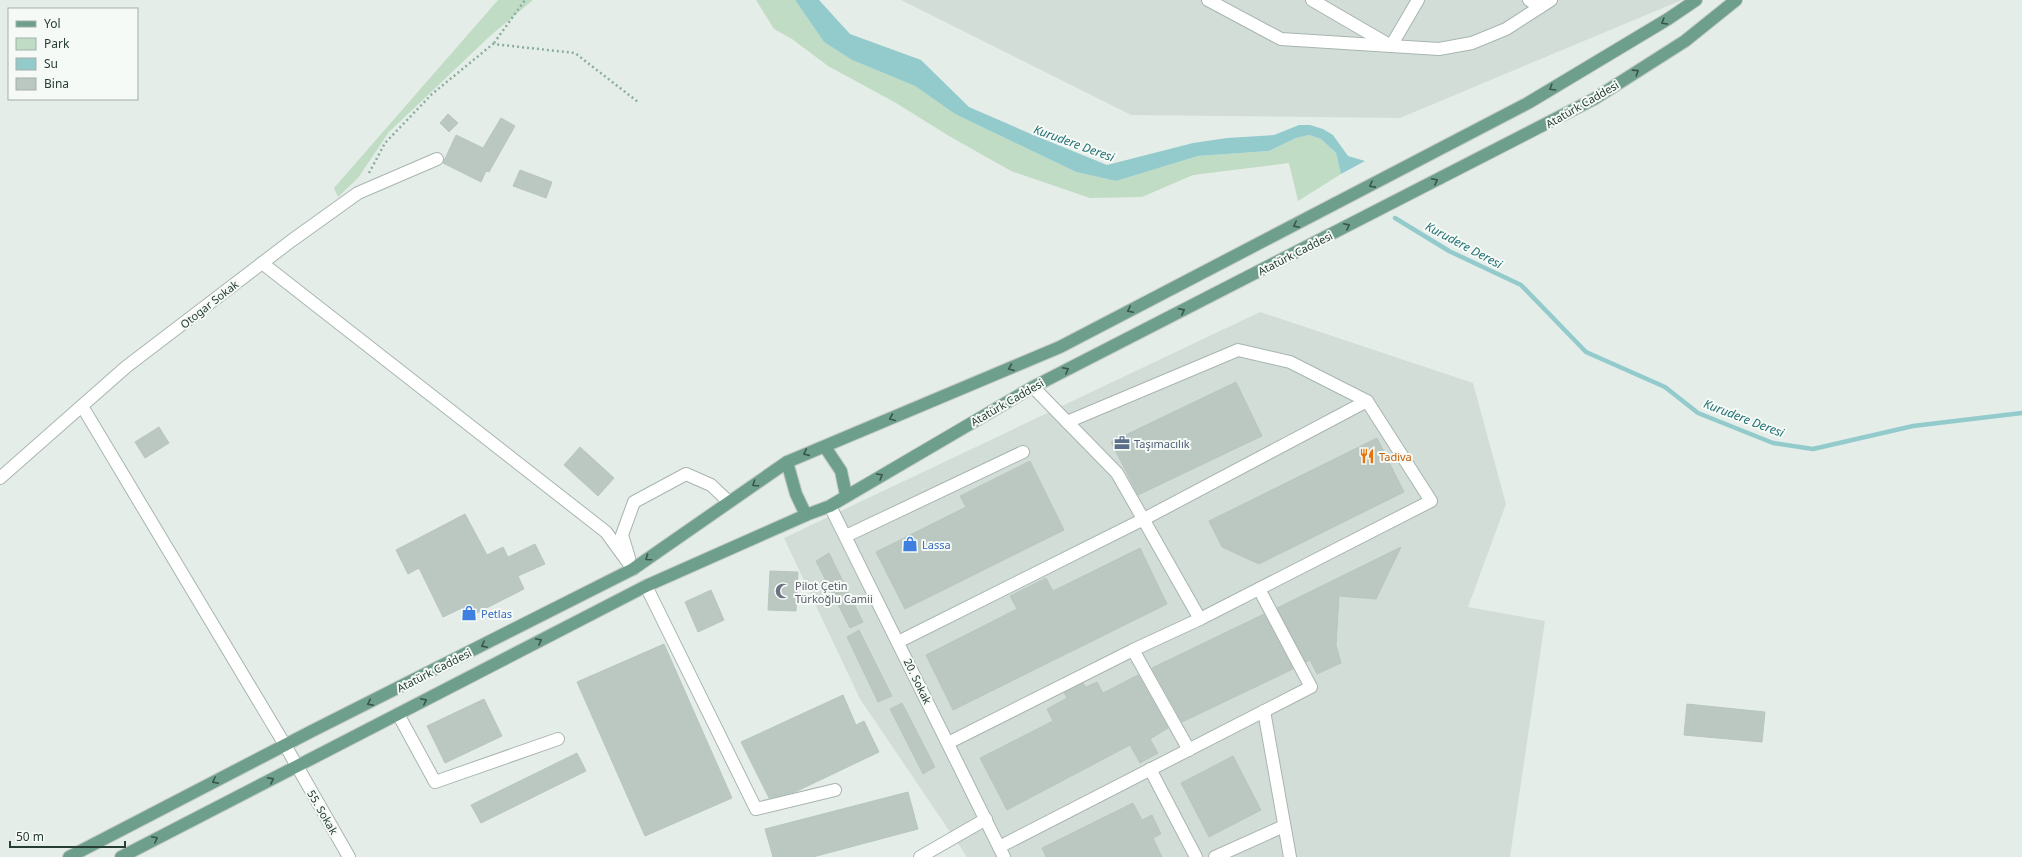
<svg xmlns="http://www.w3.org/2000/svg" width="2022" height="857" font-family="'Noto Sans',sans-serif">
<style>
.built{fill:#d3ddd7}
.green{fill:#c0dcc4}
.water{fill:#93cbcd}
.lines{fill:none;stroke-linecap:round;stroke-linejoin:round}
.stream{stroke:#93cbcd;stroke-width:4.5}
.building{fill:#bbc8c1;stroke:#b8c6bf}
.minor-casing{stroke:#a8b5af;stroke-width:14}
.major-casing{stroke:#c2c9c6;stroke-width:14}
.path{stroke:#89ae9d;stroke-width:2.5;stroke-dasharray:2 3;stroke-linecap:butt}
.minor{stroke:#fff;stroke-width:12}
.major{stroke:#6e9f8c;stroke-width:12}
.oneway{stroke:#38564a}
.labels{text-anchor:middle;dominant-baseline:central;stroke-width:4;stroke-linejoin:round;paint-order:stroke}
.street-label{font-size:11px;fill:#263e34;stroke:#f6faf7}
.service-label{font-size:11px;fill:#4e5e75;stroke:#f6faf7;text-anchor:start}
.food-label{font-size:11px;fill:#c56008;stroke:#f6faf7;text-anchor:start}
.shop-label{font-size:11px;fill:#366cbe;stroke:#f6faf7;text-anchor:start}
.worship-label{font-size:11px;fill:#5b616d;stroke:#f6faf7;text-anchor:start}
.water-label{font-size:12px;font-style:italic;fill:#247275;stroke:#f6faf7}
</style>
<rect width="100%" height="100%" fill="#e5ede9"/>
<g class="built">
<polygon points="901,0 1682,0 1400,118 1131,115"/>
<polygon points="1260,312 1473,383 1506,504 1468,607 1545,621 1510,857 967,857 860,699 784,538"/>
</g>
<g class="green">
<polygon points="498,0 533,0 490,36 389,132 358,178 338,197 334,188"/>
<polygon points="756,0 795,0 824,42 852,60 915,86 955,114 1076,172 1116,181 1198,156 1269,151 1296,138 1309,135 1321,139 1336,153 1341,174 1298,201 1289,163 1193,175 1142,197 1090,198 1011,171 949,136 896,103 828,66 792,39 774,29"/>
</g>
<polygon class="water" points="795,0 819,0 850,34 921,60 969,107 1031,134 1107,165 1193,143 1227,138 1274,135 1299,125 1310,125 1323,129 1333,135 1348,156 1365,161 1341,174 1336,153 1321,139 1309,135 1296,138 1269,151 1198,156 1116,181 1076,172 955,114 915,86 852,60 824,42"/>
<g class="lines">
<polyline class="stream" points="1395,218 1449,251 1521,285 1586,352 1665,387 1698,413 1773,443 1813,449 1913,426 2022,413"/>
</g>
<g class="building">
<polygon points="448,114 458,123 449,132 440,123"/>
<polygon points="501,118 515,126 489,172 486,171 481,182 443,163 456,135 483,148"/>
<polygon points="520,170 552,182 546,198 513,186"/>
<polygon points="1236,382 1262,436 1138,495 1111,442"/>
<polygon points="159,427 169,443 145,458 135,442"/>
<polygon points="1377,438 1404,492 1259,564 1222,547 1209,521"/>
<polygon points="580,447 614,478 598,496 564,465"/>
<polygon points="1030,461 1064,530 905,609 876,552 966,507 960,496"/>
<polygon points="465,514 487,555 503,547 508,557 535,544 545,564 518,576 524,589 467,618 462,608 443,617 419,568 408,574 396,550"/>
<polygon points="1401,547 1376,599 1339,596 1336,645 1341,663 1317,674 1310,660 1306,662 1277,608"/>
<polygon points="1140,548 1167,604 953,710 926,655 1017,609 1010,596 1046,578 1053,591"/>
<polygon points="829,553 863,622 850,628 816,561"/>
<polygon points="770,571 798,572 796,611 768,610"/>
<polygon points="711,590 724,620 698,632 685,602"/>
<polygon points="1264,614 1293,669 1182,722 1152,668"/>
<polygon points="859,630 892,696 878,702 847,637"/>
<polygon points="664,644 732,798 645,836 577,682"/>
<polygon points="1138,675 1168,728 1150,739 1158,753 1140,763 1130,745 1007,810 980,758 1053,721 1047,709 1067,698 1064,693 1083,683 1086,687 1097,682 1103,693"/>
<polygon points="843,695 856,725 864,721 879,752 795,792 769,798 741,742"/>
<polygon points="484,699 502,736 445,763 427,726"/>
<polygon points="902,703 935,767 923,774 890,709"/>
<polygon points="1687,704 1765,712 1762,742 1684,735"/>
<polygon points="577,753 586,771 481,823 471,805"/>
<polygon points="1233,756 1261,810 1209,837 1181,783"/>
<polygon points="908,792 918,829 813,857 773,857 765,829"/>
<polygon points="1133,803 1142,820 1152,815 1161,834 1153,838 1162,857 1046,857 1042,848"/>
</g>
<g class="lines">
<defs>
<g id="minor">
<polyline points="1208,0 1281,39 1391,46 1418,0"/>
<polyline points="1312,0 1391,46 1439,49 1472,43 1506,29 1551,0"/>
<polyline points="1529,0 1540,7"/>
<polyline points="262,263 606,532 633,569"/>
<polyline points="1033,387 1117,473 1200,619"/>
<polyline points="82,406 285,745 349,857"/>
<polyline points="0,478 126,367 291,241 358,193 437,159"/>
<polyline points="830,506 1004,857"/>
<polyline points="846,536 1023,452"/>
<polyline points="629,558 622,535 634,502 686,474 711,485 729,502"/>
<polyline points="646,586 756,809 835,790"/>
<polyline points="898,642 1144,519 1367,401"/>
<polyline points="1133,650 1189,750"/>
<polyline points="1264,711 1290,857"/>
<polyline points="398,714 435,782 558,739"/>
<polyline points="948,743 1133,650 1200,619 1431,501 1367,401 1290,362 1238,350 1067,422"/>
<polyline points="1150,769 1196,857"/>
<polyline points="999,847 1311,687 1259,589"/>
<polyline points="920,857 986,819"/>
<polyline points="1215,857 1284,826"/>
</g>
<g id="major">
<polyline points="825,447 841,471 846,495"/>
<polyline points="787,462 796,494 806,515"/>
<polyline points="69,857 312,731 633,569 787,462 1060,347 1528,103 1668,19 1696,0"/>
<polyline points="121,857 646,586 806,515 830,506 1033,387 1594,99 1685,41 1736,0"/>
</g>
</defs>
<use href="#minor" class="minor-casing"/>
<use href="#major" class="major-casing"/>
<g class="path">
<polyline points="494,43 525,0"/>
<polyline points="369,173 385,143 432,94 493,44 575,53 638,102"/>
</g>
<use href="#minor" class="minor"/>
<use href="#major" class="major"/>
</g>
<defs><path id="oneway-chevron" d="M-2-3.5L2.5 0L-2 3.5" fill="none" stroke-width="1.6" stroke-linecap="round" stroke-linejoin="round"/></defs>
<g class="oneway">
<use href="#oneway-chevron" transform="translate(1664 22) rotate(149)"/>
<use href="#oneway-chevron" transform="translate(1636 72) rotate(-33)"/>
<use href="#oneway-chevron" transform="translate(1552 88) rotate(149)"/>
<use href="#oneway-chevron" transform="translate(1435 181) rotate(-27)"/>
<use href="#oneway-chevron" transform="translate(1372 185) rotate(152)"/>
<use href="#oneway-chevron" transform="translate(1296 225) rotate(153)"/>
<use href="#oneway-chevron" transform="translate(1347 226) rotate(-27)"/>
<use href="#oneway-chevron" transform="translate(1130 310) rotate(153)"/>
<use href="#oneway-chevron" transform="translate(1182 311) rotate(-27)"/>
<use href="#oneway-chevron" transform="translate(1011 368) rotate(157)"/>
<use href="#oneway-chevron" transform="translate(1066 370) rotate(-27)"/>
<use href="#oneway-chevron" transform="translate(892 418) rotate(157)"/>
<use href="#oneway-chevron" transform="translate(806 453) rotate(156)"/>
<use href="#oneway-chevron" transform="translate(880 476) rotate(-30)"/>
<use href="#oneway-chevron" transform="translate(755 484) rotate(145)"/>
<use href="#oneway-chevron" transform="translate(648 558) rotate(145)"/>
<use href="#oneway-chevron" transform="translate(539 641) rotate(-27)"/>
<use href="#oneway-chevron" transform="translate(484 645) rotate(153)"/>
<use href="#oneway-chevron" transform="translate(424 701) rotate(-27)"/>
<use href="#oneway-chevron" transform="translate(370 703) rotate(154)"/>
<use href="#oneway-chevron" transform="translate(271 780) rotate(-27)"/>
<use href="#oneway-chevron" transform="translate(215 781) rotate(153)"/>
<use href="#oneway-chevron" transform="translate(155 839) rotate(-27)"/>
</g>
<defs>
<symbol id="office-bare" viewBox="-9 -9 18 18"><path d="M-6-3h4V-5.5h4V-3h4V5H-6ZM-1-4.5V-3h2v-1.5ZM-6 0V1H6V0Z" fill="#5c6f8a" stroke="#f6faf7" stroke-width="2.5" paint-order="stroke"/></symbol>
<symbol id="restaurant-bare" viewBox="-9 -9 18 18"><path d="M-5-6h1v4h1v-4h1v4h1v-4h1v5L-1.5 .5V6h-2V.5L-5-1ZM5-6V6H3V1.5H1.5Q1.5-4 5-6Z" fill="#e8710a" stroke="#f6faf7" stroke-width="2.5" paint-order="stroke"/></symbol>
<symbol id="shop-bare" viewBox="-9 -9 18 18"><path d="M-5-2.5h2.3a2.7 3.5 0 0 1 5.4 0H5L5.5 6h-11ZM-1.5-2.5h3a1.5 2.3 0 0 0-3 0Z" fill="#3f7fe0" stroke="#f6faf7" stroke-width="2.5" paint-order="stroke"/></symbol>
<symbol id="mosque-bare" viewBox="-9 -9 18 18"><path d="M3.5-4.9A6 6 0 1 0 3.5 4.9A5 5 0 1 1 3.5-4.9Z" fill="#6b7280" stroke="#f6faf7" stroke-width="2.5" paint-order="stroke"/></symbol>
</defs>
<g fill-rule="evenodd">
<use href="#office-bare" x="1111" y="432" width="22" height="22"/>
<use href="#restaurant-bare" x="1356" y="445" width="22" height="22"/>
<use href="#shop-bare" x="899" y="533" width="22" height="22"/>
<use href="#mosque-bare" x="772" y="580" width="22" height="22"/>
<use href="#shop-bare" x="458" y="602" width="22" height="22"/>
</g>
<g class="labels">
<g class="street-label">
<text transform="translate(1582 104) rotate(-30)">Atatürk Caddesi</text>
<text transform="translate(1295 253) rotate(-27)">Atatürk Caddesi</text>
<text transform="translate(209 304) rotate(-38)">Otogar Sokak</text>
<text transform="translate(1007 402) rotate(-30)">Atatürk Caddesi</text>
<text transform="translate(434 670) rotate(-27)">Atatürk Caddesi</text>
<text transform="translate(918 681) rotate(64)">20. Sokak</text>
<text transform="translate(323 812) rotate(60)">55. Sokak</text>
</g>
<g class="service-label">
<text x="1134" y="443">Taşımacılık</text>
</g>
<g class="food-label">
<text x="1379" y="456">Tadiva</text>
</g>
<g class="shop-label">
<text x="922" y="544">Lassa</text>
<text x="481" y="613">Petlas</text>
</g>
<g class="worship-label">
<text x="795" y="585">Pilot Çetin<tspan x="795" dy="13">Türkoğlu Camii</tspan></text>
</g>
<g class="water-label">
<text transform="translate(1074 143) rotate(20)">Kurudere Deresi</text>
<text transform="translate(1464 245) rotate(28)">Kurudere Deresi</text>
<text transform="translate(1744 418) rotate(21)">Kurudere Deresi</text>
</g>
</g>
<rect x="8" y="8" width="130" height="92" fill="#f6faf7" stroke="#a3afa9"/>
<rect x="16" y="21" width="20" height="6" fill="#6e9f8c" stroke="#a3afa9"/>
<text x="44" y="28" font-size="12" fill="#263e34">Yol</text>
<rect x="16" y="38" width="20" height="12" fill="#c0dcc4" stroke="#a3afa9"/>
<text x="44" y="48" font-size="12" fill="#263e34">Park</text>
<rect x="16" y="58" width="20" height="12" fill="#93cbcd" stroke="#a3afa9"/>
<text x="44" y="68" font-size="12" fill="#263e34">Su</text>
<rect x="16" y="78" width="20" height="12" fill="#bbc8c1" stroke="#a3afa9"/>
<text x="44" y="88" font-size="12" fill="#263e34">Bina</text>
<path d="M10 841v6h115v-6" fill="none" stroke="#263e34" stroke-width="2"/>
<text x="16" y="841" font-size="12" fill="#263e34" stroke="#f6faf7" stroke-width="3" paint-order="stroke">50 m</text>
</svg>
